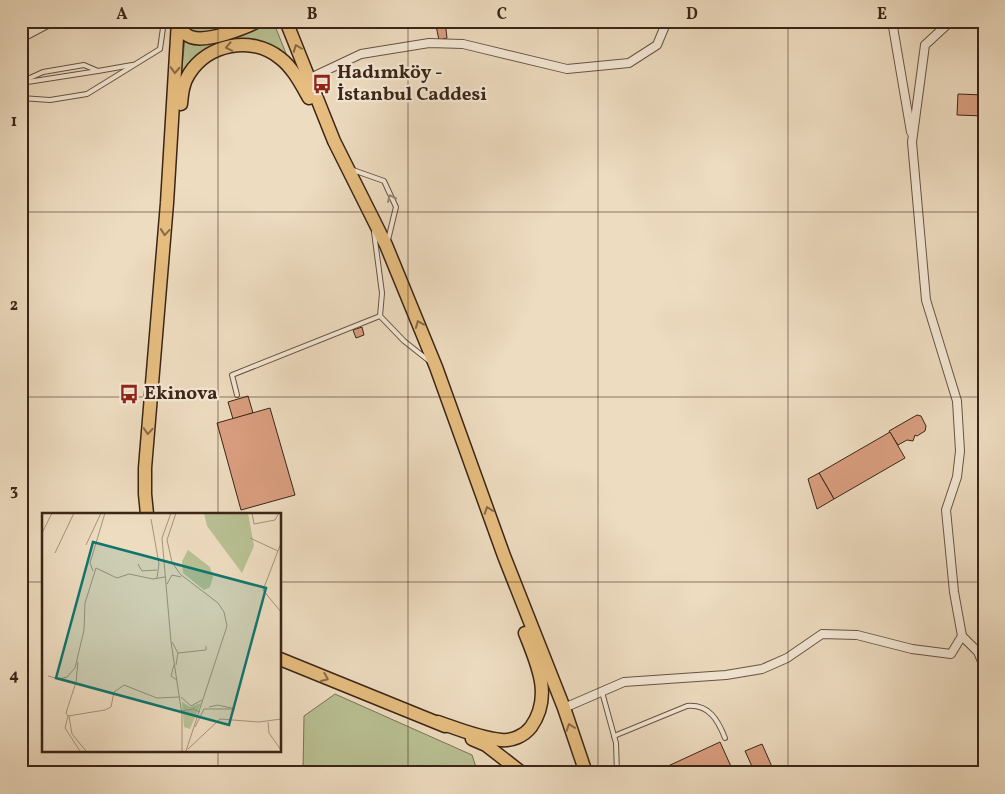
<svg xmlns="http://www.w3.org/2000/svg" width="1005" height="794" font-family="Vollkorn,serif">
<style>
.green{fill:#b8c093;stroke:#7a7255}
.building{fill:#d99e7f;stroke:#3b2517}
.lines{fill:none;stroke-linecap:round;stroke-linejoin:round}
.lane-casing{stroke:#685341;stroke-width:6}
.street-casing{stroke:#685341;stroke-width:10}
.primary-casing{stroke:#3b2517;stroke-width:15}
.lane{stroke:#f4e8d6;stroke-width:4}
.street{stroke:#f4e8d6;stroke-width:8}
.primary{stroke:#e7be80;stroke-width:12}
.oneway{stroke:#886a46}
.oneway2{stroke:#988676}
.grid{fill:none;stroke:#3b2517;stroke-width:1;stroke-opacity:0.55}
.labels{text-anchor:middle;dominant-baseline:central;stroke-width:4.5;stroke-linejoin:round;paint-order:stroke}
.poi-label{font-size:19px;font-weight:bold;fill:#3b2517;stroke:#f4e8d6;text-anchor:start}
.inset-road{fill:none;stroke:#a6937c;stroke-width:1}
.view{fill:#0f766e;fill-opacity:0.15;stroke:#0f766e;stroke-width:2.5}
.inset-edge{fill:none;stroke:#3b2517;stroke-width:2.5}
.neatline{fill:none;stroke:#3b2517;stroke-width:2}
.grid-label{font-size:16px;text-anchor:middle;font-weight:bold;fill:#3b2517}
</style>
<rect width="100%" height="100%" fill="#eedcc0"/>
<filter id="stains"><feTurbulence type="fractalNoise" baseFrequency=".004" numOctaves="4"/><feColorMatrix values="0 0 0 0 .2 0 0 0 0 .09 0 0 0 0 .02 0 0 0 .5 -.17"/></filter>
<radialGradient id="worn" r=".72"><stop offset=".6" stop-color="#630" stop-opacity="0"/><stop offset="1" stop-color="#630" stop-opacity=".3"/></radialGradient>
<g class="green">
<path d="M187,21H273L287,56C274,51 261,43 247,40C222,33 199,61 181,75Z"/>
<polygon points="335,694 472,755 478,773 303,773 304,716"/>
</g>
<g class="building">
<polygon points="435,21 445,21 447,38 439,40"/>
<polygon points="958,94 984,95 984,116 957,115"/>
<polygon points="362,327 364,335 356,338 353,330"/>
<polygon points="248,396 253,413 233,419 228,402"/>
<polygon points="270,408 295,495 241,510 217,423"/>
<polygon points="917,415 921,416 926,426 925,431 917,436 915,435 913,441 907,440 898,445 889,431"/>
<polygon points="890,432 905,458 834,499 819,473"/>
<polygon points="819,473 834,499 817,509 808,479"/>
<polygon points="720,742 734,773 653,773"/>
<polygon points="762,744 773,769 764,773 755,773 745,751"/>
</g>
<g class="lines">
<defs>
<g id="lane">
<polyline points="21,82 43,72 84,65 98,71 132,65"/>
<polyline points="21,83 98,71"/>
<polyline points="21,98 50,100 87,94 160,49 164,21"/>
<polyline points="353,170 384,181 396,207 388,240"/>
<polyline points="374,232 382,293 380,316 404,341 428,360"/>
<polyline points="237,395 232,375 380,316"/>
<polyline points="602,692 616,743 617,773"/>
<path d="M614,736L687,706C709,704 718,720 725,738"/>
</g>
<g id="street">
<polyline points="892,21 911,132"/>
<polyline points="21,38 53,21"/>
<polyline points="308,79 361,54 429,43 463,44 567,69 629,63 657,45 667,21"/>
<polyline points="962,636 978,652 984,666"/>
<polyline points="564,708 624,682 726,675 762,669 787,658 822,634 857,635 912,649 951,654 962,636 954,592 946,510 957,477 960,451 957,401 926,300 912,142 925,45 951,21"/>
</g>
<g id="primary">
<polyline points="286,21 334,141 386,245 436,367 504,556 564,708 586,773"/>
<path d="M178,28C182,31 187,36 191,37C206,43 245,28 258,21"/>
<path d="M181,104C182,93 183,83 189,74C208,44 251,35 280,58C293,68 301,84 309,98"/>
<polyline points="147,514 145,494 145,468 167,203 178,21"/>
<polyline points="280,659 445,726"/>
<path d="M438,722C458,729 480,738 501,740C512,741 524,736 531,727C553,696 537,664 525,633"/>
<polyline points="472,739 486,745 522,773"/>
</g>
</defs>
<use href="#lane" class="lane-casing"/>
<use href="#street" class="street-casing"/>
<use href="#primary" class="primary-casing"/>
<use href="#lane" class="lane"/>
<use href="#street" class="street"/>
<use href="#primary" class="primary"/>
</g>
<defs><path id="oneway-chevron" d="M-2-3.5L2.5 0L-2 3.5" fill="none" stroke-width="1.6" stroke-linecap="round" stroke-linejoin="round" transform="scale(1.25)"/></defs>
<g class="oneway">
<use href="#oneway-chevron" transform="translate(229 47) rotate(169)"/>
<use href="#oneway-chevron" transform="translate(297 48) rotate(-111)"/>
<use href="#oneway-chevron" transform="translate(175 70) rotate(93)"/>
<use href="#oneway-chevron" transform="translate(165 232) rotate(95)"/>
<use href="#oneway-chevron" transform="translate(419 324) rotate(-112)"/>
<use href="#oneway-chevron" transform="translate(148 431) rotate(94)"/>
<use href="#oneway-chevron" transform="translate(488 510) rotate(-110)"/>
<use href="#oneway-chevron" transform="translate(325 678) rotate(23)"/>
<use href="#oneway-chevron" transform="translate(570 727) rotate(-109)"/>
</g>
<use class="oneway2" href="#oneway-chevron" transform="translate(391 198) rotate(-114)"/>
<path class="grid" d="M218,21V514M408,21V773M598,21V773M788,21V773M21,212H984M21,397H984M21,582H44M280,582H984M218,750V773"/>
<defs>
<symbol id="bus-bare" viewBox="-9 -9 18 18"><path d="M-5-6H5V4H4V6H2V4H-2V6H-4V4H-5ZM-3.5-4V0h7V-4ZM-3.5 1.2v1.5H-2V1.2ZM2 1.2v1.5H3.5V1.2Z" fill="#8f2418" stroke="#f4e8d6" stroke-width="2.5" paint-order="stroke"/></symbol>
</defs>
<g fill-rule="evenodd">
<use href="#bus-bare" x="308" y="70" width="28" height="28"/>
<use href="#bus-bare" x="115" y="380" width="28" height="28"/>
</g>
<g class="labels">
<g class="poi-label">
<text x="337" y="73">Hadımköy -<tspan x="337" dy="22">İstanbul Caddesi</tspan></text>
<text x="144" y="394">Ekinova</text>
</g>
</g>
<g transform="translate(42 513)">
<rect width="239" height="239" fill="#eedcc0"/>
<path d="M162,0H206L212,33L200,60L165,13ZM146,37L168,54L171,64L168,74L162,77L141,60L140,48ZM140,189L148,194L159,190L148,216L142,214Z" fill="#b8c093"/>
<path class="inset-road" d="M129,0L120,25L129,129L140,202V238M134,0L125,27L130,49L138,61L176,90L182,99L185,113L144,238M210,0L212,11L233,7L237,0M109,6L117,51L115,65M0,20L10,0M208,25L236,38M239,30L221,77L239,99M44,32L59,0M13,40L32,0M96,51L100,58L115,57M51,58L48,50L63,0M125,71L130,62L139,64M130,129L136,140L134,152M136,140L164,137V133M36,149L34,169L24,200L26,203L63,197L69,194L72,179L82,172L115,185L137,184M132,152L129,163L135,167M6,163L17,166L25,164L33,155L42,117L43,90L54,55L75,65L87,61L111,66L123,64M139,184L149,193L160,187M139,198L151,196L158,199M26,203L23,215L38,238M27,203L30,221L44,238M226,209L227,220L239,237M153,214L162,196H193L176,192L167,194M146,236L178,206L217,209L239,206"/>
<path class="view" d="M51,29L224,75L187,212L14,165Z"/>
<rect width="239" height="239" class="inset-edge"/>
</g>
<rect width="1005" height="794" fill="none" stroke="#eedcc0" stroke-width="55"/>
<rect x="28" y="28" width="950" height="738" class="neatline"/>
<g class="grid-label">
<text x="122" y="19">A</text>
<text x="312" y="19">B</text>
<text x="502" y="19">C</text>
<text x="692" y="19">D</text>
<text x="882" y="19">E</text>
<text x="14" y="126">1</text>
<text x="14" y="310">2</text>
<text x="14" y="495">3</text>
<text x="14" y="680">4</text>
</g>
<rect width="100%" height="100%" filter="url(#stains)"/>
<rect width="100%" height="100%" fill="url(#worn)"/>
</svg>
